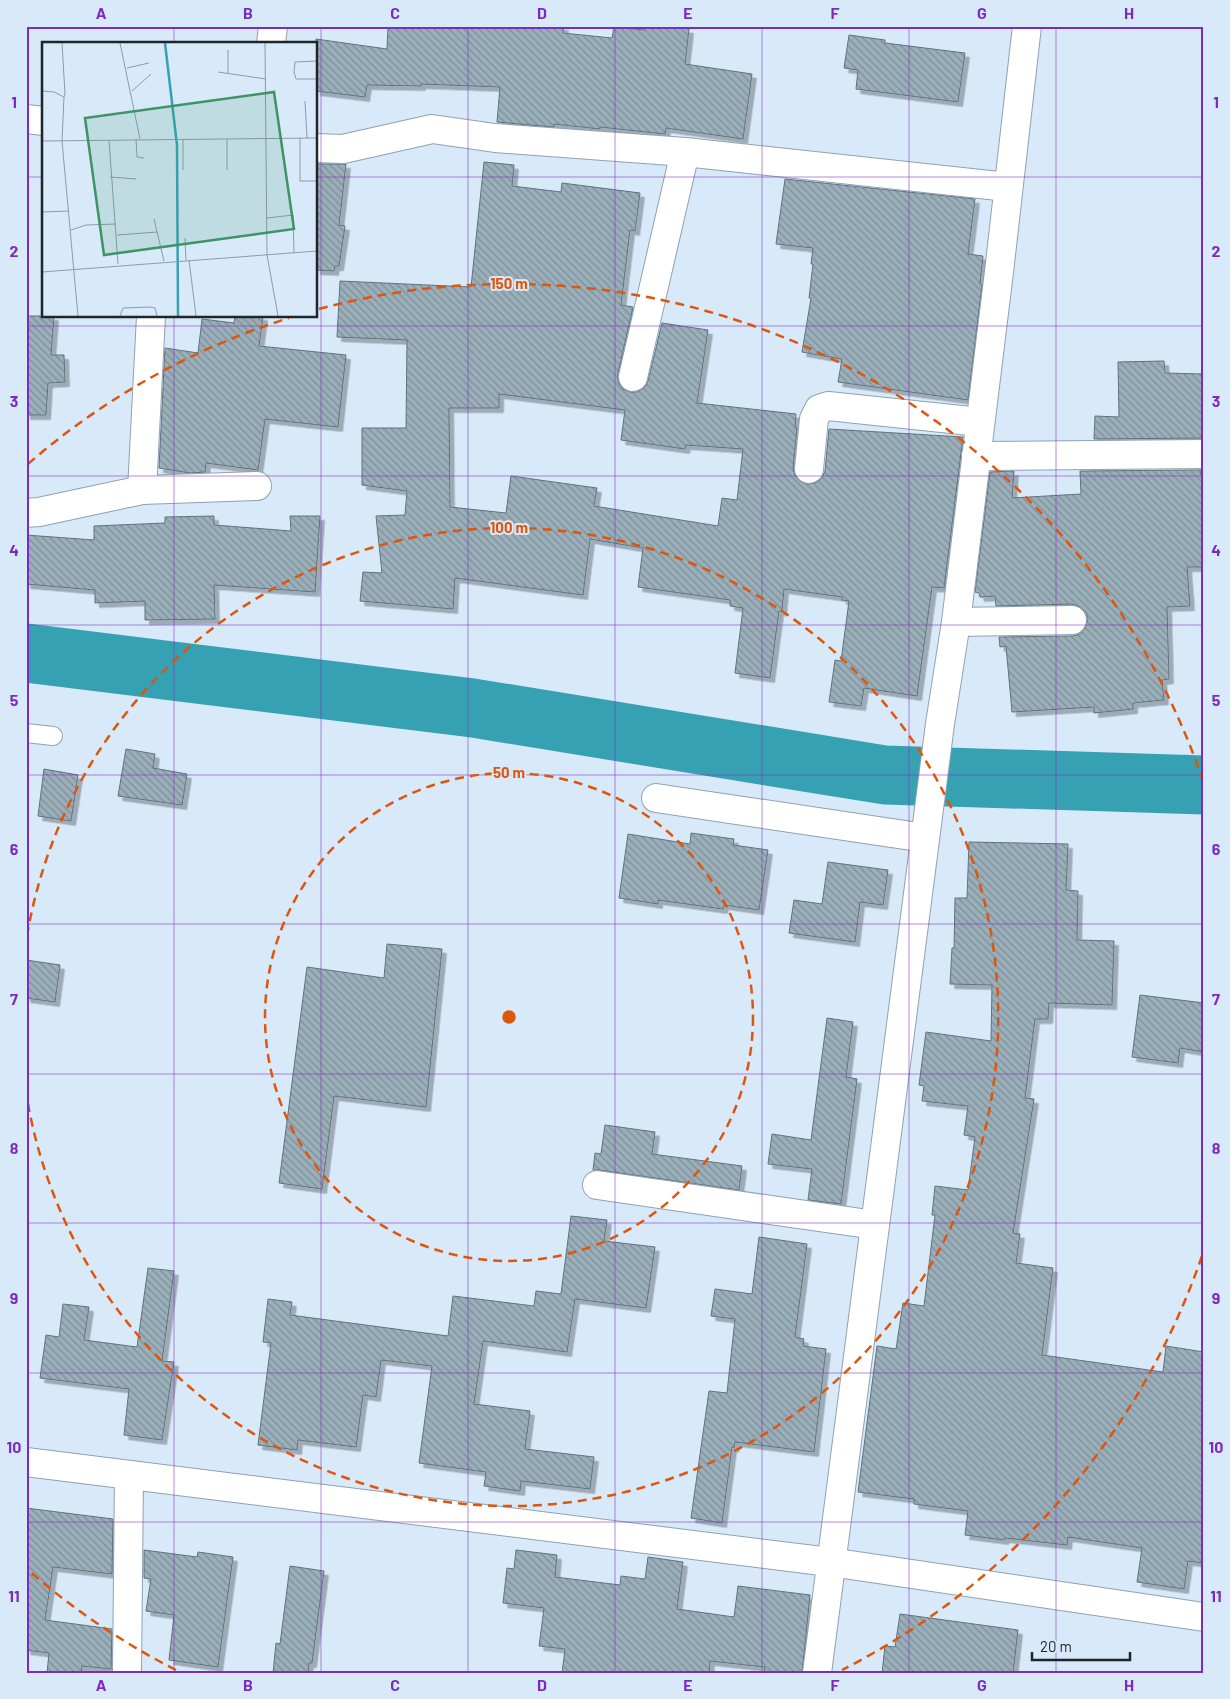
<svg xmlns="http://www.w3.org/2000/svg" width="1230" height="1699" font-family="Barlow,sans-serif">
<style>
.lines{fill:none;stroke-linecap:round;stroke-linejoin:round}
.river{stroke:#36a1b3;stroke-width:59}
.building{fill:url(#building-back-hatch);stroke:#5e737d;fill-rule:evenodd;filter:url(#shadow)}
.lane-casing{stroke:#91a1b0;stroke-width:20}
.street-casing{stroke:#91a1b0;stroke-width:30}
.secondary-casing{stroke:#91a1b0;stroke-width:30}
.lane{stroke:#fff;stroke-width:18}
.street{stroke:#fff;stroke-width:28}
.secondary{stroke:#fff;stroke-width:28}
.grid{fill:none;stroke:#7b2cbf;stroke-width:1;stroke-opacity:0.55}
.ring{fill:none;stroke:#de560e;stroke-width:2.5;stroke-dasharray:9 6}
.inset-river{fill:none;stroke:#36a1b3;stroke-width:2.5}
.inset-road{fill:none;stroke:#8e9ba7;stroke-width:1}
.view{fill:#3f9365;fill-opacity:0.15;stroke:#3f9365;stroke-width:2.5}
.inset-edge{fill:none;stroke:#1f252b;stroke-width:2.5}
.centre{fill:#de560e;stroke:#d8e9fa;stroke-width:2.5}
.ring-label{font-size:15px;text-anchor:middle;font-weight:bold;fill:#de560e;stroke:#d8e9fa;stroke-width:4;stroke-linejoin:round;paint-order:stroke}
.neatline{fill:none;stroke:#7b2cbf;stroke-width:2}
.grid-label{font-size:16px;text-anchor:middle;font-weight:bold;fill:#7b2cbf}
</style>
<defs>
<pattern id="building-back-hatch" width="6" height="6" patternUnits="userSpaceOnUse" patternTransform="scale(1.25)"><rect width="6" height="6" fill="#9aafba"/><path d="M-1 5l2 2M0 0l6 6M5-1l2 2" fill="none" stroke="#7d8e97"/></pattern>
<filter id="shadow"><feDropShadow dx="4.5" dy="4.5" stdDeviation="0" flood-color="#0004"/></filter>
</defs>
<rect width="100%" height="100%" fill="#d8e9fa"/>
<g class="lines">
<polyline class="river" points="26,653 473,708 885,775 1204,785"/>
</g>
<g class="building">
<polygon points="388,26 564,26 563,33 612,38 614,27 645,30 645,26 666,26 689,29 685,64 752,74 743,139 666,128 665,134 600,127 600,129 554,124 554,127 497,122 500,87 421,84 421,86 367,85 365,97 316,91 316,39 387,49"/>
<polygon points="849,35 885,40 885,43 965,53 958,102 856,89 858,70 844,68"/>
<path d="M484,162L514,165L512,186L561,192L562,183L640,193L635,231L630,230L621,305L633,307L618,373V382L623,389L630,392H637L645,387L648,381L662,323L708,330L697,403L796,414L795,428H797L793,468L795,476L800,481L807,484L815,483L822,478L825,471L829,429L963,437L944,588L932,587L917,696L864,688L861,706L829,702L835,660L841,661L849,601L842,600V597L784,589L782,611H779L770,678L735,673L743,608L730,606V600L638,587L643,548L590,539L583,595L455,578L453,609L360,601L363,572L382,573L376,516L405,515L407,491L362,485V428H406L407,340L337,337L340,281L471,287ZM499,394L625,410L621,440L685,449L686,445L743,449L737,500L722,498L718,526L594,506L597,488L511,476L506,513L450,507L449,408H499Z"/>
<polygon points="316,164 346,164 339,225 345,226 339,266 335,266 334,271 316,270"/>
<polygon points="785,179 975,199 968,254 983,256 980,284 982,285 968,400 838,382 842,359 802,352 811,298 809,298 813,264 811,264 813,248 776,244"/>
<polygon points="26,316 54,316 51,355 64,355 65,382 48,383 46,415 26,415"/>
<polygon points="235,316 263,316 259,346 346,355 338,427 265,419 258,470 206,463 205,472 190,473 159,468 165,348 198,353 202,319 234,323"/>
<polygon points="1164,361 1165,373 1203,374 1202,438 1094,439 1095,416 1119,417 1118,362"/>
<polygon points="1201,470 1201,476 1204,476 1204,567 1187,567 1190,606 1167,607 1169,679 1162,680 1164,700 1133,703 1133,709 1094,713 1094,707 1012,712 1006,646 1000,647 999,637 1073,636 1080,634 1085,628 1088,619 1086,612 1080,607 1072,604 996,606 995,596 980,597 979,593 975,592 990,472 1014,471 1012,498 1081,494 1080,471"/>
<polygon points="214,516 214,525 291,531 290,516 320,516 315,592 214,585 215,619 145,620 145,601 95,603 95,590 26,584 26,535 94,540 94,526 165,523 165,517"/>
<polygon points="126,749 155,754 153,768 187,774 182,805 118,796"/>
<polygon points="44,769 78,775 71,821 38,816"/>
<polygon points="691,833 734,839 733,845 768,850 759,910 724,905 723,909 658,900 658,904 619,898 628,834 690,844"/>
<polygon points="969,842 1068,844 1066,890 1078,891 1077,940 1114,941 1112,1005 1049,1003 1048,1019 1035,1019 1025,1098 1034,1099 1013,1233 1020,1234 1016,1263 1053,1268 1042,1355 1163,1372 1166,1346 1204,1352 1204,1563 1188,1561 1184,1589 1137,1582 1142,1548 1068,1537 1067,1545 1005,1538 1004,1540 965,1535 968,1511 914,1504 914,1499 858,1492 877,1346 896,1349 903,1303 924,1306 935,1215 932,1215 935,1186 968,1190 975,1137 964,1135 968,1106 922,1101 924,1086 919,1085 926,1032 991,1041 992,985 950,984 952,948 954,948 955,898 967,898"/>
<polygon points="828,862 888,870 883,905 860,902 855,942 789,933 794,900 822,904"/>
<polygon points="387,944 442,949 426,1107 334,1096 322,1189 279,1183 307,967 384,978"/>
<polygon points="26,960 60,965 55,1002 26,998"/>
<polygon points="1140,995 1204,1003 1204,1052 1180,1048 1178,1063 1132,1057"/>
<polygon points="827,1018 853,1022 846,1077 857,1079 841,1204 808,1200 812,1169 768,1164 772,1134 811,1140"/>
<polygon points="605,1125 655,1132 652,1154 742,1166 739,1190 599,1170 593,1170 595,1153 601,1154"/>
<polygon points="571,1216 607,1220 604,1241 655,1247 646,1308 575,1299 567,1352 483,1341 474,1404 530,1411 525,1449 594,1457 590,1489 521,1481 520,1491 484,1486 486,1472 419,1463 432,1366 381,1360 376,1397 363,1395 356,1447 298,1440 297,1450 258,1445 271,1343 263,1342 268,1299 292,1302 290,1315 448,1336 453,1296 534,1306 536,1291 561,1294"/>
<polygon points="759,1237 807,1244 795,1337 804,1339 803,1346 826,1349 814,1452 735,1442 734,1448 732,1447 722,1523 691,1518 709,1391 727,1393 735,1319 711,1316 715,1289 752,1294"/>
<polygon points="148,1268 174,1271 162,1361 174,1362 162,1440 124,1435 129,1389 40,1378 46,1335 59,1337 63,1304 89,1307 84,1340 137,1347"/>
<polygon points="26,1508 113,1519 112,1574 53,1567 45,1620 112,1629 111,1669 82,1666 81,1673 47,1673 49,1653 26,1650"/>
<polygon points="144,1550 197,1557 198,1552 233,1557 218,1667 169,1660 174,1615 146,1611 151,1579 144,1578"/>
<polygon points="516,1550 557,1555 555,1577 620,1585 621,1576 645,1579 648,1557 683,1562 677,1609 734,1617 738,1586 810,1595 802,1673 764,1673 765,1667 710,1661 709,1673 562,1673 565,1649 539,1646 544,1608 503,1603 507,1568 514,1569"/>
<polygon points="290,1566 324,1571 312,1663 309,1663 308,1673 273,1673 276,1643 280,1644"/>
<polygon points="900,1614 1018,1630 1013,1673 882,1673 885,1646 895,1647"/>
</g>
<g class="lines">
<defs>
<polyline id="lane" points="26,733 53,736"/>
<g id="street">
<polyline points="271,44 273,26"/>
<polyline points="26,119 44,121"/>
<polyline points="316,148 343,149 432,129 495,138 685,152 1008,187"/>
<polyline points="633,377 685,152"/>
<polyline points="976,456 1204,454"/>
<polyline points="809,469 814,419 819,409 828,406 980,422"/>
<polyline points="142,490 151,316"/>
<polyline points="26,513 39,512 142,490 257,486"/>
<polyline points="956,622 1072,620"/>
<polyline points="656,798 925,838"/>
<polyline points="597,1185 875,1225"/>
<polyline points="26,1462 830,1562 1204,1617"/>
<polyline points="127,1673 129,1475"/>
</g>
<polyline id="secondary" points="817,1673 940,724 956,622 999,272 1027,26"/>
</defs>
<use href="#lane" class="lane-casing"/>
<use href="#street" class="street-casing"/>
<use href="#secondary" class="secondary-casing"/>
<use href="#lane" class="lane"/>
<use href="#street" class="street"/>
<use href="#secondary" class="secondary"/>
</g>
<path class="grid" d="M174,26V44M321,26V1673M468,26V1673M615,26V1673M762,26V1673M909,26V1673M1056,26V1673M26,177H44M316,177H1204M174,316V1673M26,326H1204M26,476H1204M26,625H1204M26,775H1204M26,924H1204M26,1074H1204M26,1223H1204M26,1373H1204M26,1522H1204"/>
<g class="ring">
<circle cx="509" cy="1017" r="244"/>
<path d="M27 936A489 489 0 1 1 27 1098"/>
<path d="M1202 1256A733 733 0 0 1 842 1670M176 1670A733 733 0 0 1 28 1570M28 464A733 733 0 0 1 289 318M319 309A733 733 0 0 1 1202 778"/>
</g>
<g transform="translate(42 42)">
<rect width="275" height="275" fill="#d8e9fa"/>
<path class="inset-river" d="M123,1L135,103L136,274"/>
<path class="inset-road" d="M78,1L98,97M223,1L225,213L236,274M275,19L253,20L252,30L254,37H275M85,26L107,21M176,30L224,37M186,31V8M0,49L12,50L22,55L23,52L20,1M90,49L109,32M22,55L20,99L36,274M263,59L265,96M258,96V139H275M94,97L95,115L102,116M67,98L76,222M0,99L275,96M141,128V97M185,128V97M68,135L94,137M0,170L27,169M225,176L251,173L252,211M112,177L122,219M29,188L44,183L74,182M75,193L115,190M143,196L144,218M147,218L154,274M0,230L275,209M78,274L81,266L108,265L113,266L115,274"/>
<path class="view" d="M232,50L252,187L62,213L43,76Z"/>
<rect width="275" height="275" class="inset-edge"/>
</g>
<circle cx="509" cy="1017" r="8" class="centre"/>
<g class="ring-label">
<text x="509" y="289">150 m</text>
<text x="509" y="533">100 m</text>
<text x="509" y="778">50 m</text>
</g>
<rect width="1230" height="1699" fill="none" stroke="#d8e9fa" stroke-width="55"/>
<path d="M1032 1652v8h98v-8" fill="none" stroke="#1f252b" stroke-width="2.5"/>
<text x="1040" y="1652" font-size="15" fill="#1f252b" stroke="#d8e9fa" stroke-width="4" paint-order="stroke">20 m</text>
<rect x="28" y="28" width="1174" height="1644" class="neatline"/>
<g class="grid-label">
<text x="101" y="19">A</text>
<text x="248" y="19">B</text>
<text x="395" y="19">C</text>
<text x="542" y="19">D</text>
<text x="688" y="19">E</text>
<text x="835" y="19">F</text>
<text x="982" y="19">G</text>
<text x="1129" y="19">H</text>
<text x="14" y="108">1</text>
<text x="1216" y="108">1</text>
<text x="14" y="257">2</text>
<text x="1216" y="257">2</text>
<text x="14" y="407">3</text>
<text x="1216" y="407">3</text>
<text x="14" y="556">4</text>
<text x="1216" y="556">4</text>
<text x="14" y="706">5</text>
<text x="1216" y="706">5</text>
<text x="14" y="855">6</text>
<text x="1216" y="855">6</text>
<text x="14" y="1005">7</text>
<text x="1216" y="1005">7</text>
<text x="14" y="1154">8</text>
<text x="1216" y="1154">8</text>
<text x="14" y="1304">9</text>
<text x="1216" y="1304">9</text>
<text x="14" y="1453">10</text>
<text x="1216" y="1453">10</text>
<text x="14" y="1602">11</text>
<text x="1216" y="1602">11</text>
<text x="101" y="1691">A</text>
<text x="248" y="1691">B</text>
<text x="395" y="1691">C</text>
<text x="542" y="1691">D</text>
<text x="688" y="1691">E</text>
<text x="835" y="1691">F</text>
<text x="982" y="1691">G</text>
<text x="1129" y="1691">H</text>
</g>
</svg>
